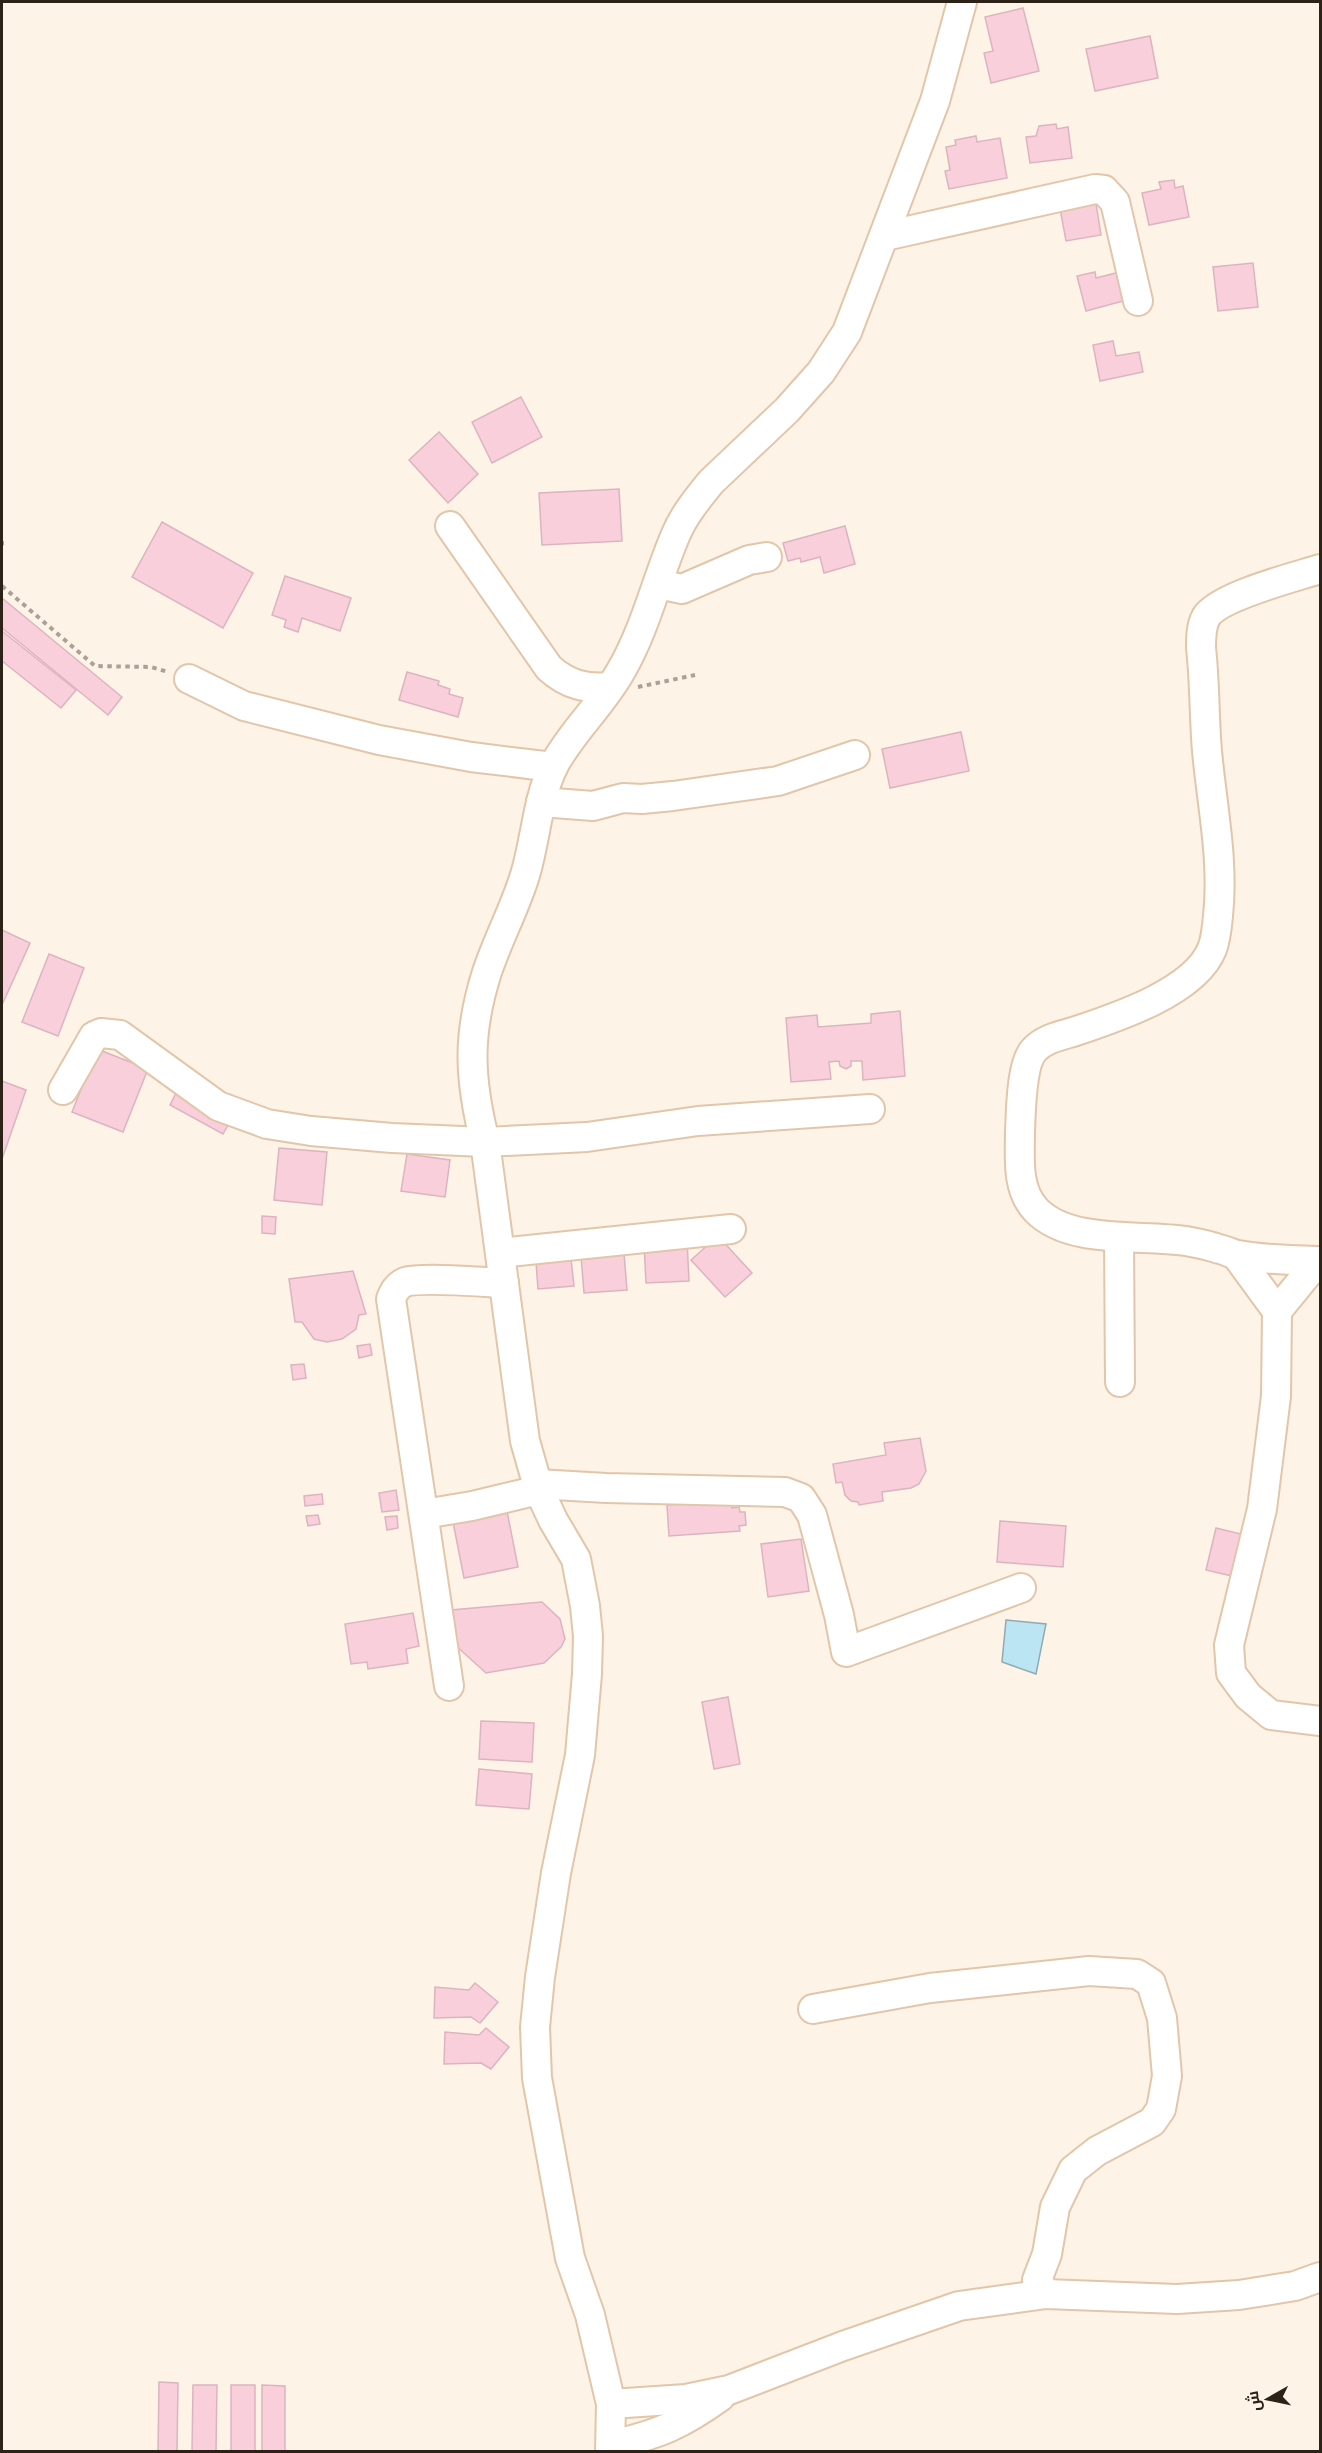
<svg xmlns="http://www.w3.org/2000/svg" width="1322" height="2453" font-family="Poppins,Cairo,sans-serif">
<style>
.water{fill:#bce5f4;stroke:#91aab2;stroke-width:1.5}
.building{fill:#f8cfdb;stroke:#dcb4c0;stroke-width:1.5}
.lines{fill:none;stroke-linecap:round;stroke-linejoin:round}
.minor-casing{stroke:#e2c6aa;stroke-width:32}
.path{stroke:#aca196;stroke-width:4;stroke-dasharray:4.5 4.5;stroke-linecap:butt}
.minor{stroke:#fff;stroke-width:28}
</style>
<rect width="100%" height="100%" fill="#fef3e7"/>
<polygon class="water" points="1006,1620 1046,1624 1036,1674 1002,1662"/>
<g class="building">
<polygon points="1023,8 1039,71 991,83 984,53 993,51 985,17"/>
<polygon points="1150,36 1158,78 1095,91 1086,49"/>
<polygon points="1056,124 1057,129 1068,127 1072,158 1030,163 1026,137 1036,136 1039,126"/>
<polygon points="976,136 977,142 1000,138 1007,178 949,189 945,171 950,170 946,147 956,145 955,140"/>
<polygon points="1174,180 1175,188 1183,186 1189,217 1149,225 1142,193 1161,189 1159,182"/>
<polygon points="1095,197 1101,235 1066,241 1059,203"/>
<polygon points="1253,263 1258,307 1218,311 1213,267"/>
<polygon points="1095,272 1096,278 1116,273 1123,301 1086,311 1077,276"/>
<polygon points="1113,341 1116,356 1139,352 1143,372 1100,381 1093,345"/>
<polygon points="521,397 542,437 492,463 472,422"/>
<polygon points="439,432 478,474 448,503 409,460"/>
<polygon points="619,489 622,541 542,545 539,493"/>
<polygon points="162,522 253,573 223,628 132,577"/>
<polygon points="845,526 855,564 824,573 820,557 801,562 800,558 788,561 783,543"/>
<polygon points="285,576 351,598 340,631 302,618 298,632 284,627 286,620 272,615"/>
<polygon points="2,598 122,697 108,715 2,628"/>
<polygon points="2,631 76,690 61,708 2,661"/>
<polygon points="407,672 439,681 438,685 450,689 449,694 463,698 458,717 399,700"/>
<polygon points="961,732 969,771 890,788 882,749"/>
<polygon points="2,930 30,943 2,1005"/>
<polygon points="49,954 84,968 58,1036 22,1022"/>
<polygon points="900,1011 905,1076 863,1080 862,1061 851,1061 851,1066 846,1069 840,1066 839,1061 829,1062 831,1079 791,1082 786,1018 817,1015 818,1027 871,1023 871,1014"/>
<polygon points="97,1049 148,1069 123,1132 72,1112"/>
<polygon points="2,1081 26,1090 2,1159"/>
<polygon points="177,1091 231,1120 223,1134 170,1105"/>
<polygon points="279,1148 327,1152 322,1205 274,1200"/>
<polygon points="407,1154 450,1160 445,1197 401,1191"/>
<polygon points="262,1216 276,1217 275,1234 262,1233"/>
<polygon points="718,1236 752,1273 725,1297 691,1260"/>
<polygon points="687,1240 689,1281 646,1283 644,1242"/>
<polygon points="624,1253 627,1290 584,1293 581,1256"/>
<polygon points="571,1259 574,1286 538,1289 536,1262"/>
<polygon points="353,1271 366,1314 359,1315 356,1329 342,1339 327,1342 314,1339 302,1322 295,1322 289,1279"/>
<polygon points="370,1344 372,1355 359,1358 357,1346"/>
<polygon points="304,1364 306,1378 293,1380 291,1365"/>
<polygon points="920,1438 926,1471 919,1484 911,1488 882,1492 883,1501 859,1505 858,1502 851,1501 845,1495 842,1482 836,1483 833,1464 886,1455 884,1443"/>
<polygon points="396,1490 399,1510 382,1512 379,1493"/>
<polygon points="322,1494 323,1504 305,1506 304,1496"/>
<polygon points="731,1500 732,1508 739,1507 740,1512 745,1512 746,1525 739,1526 740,1531 669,1536 667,1505"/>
<polygon points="506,1506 518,1567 464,1578 452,1517"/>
<polygon points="318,1515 320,1524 308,1526 306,1516"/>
<polygon points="397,1516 398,1528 387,1530 385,1517"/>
<polygon points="1000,1521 1066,1526 1063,1567 997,1562"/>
<polygon points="1216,1528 1241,1534 1232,1576 1206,1570"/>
<polygon points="801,1539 809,1591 768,1597 761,1544"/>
<polygon points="542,1602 560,1619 565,1639 561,1647 544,1663 486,1673 455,1645 451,1610"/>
<polygon points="413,1613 419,1646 406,1649 408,1663 368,1669 367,1662 351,1664 345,1624"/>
<polygon points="728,1697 740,1764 714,1769 702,1702"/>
<polygon points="481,1721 534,1723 532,1762 479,1759"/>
<polygon points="479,1769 532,1774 529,1809 476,1805"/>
<polygon points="475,1983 498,2002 480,2023 471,2017 434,2018 435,1987 469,1990"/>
<polygon points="486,2028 509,2047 491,2069 481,2063 444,2064 445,2032 479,2035"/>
<polygon points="159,2382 178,2383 177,2452 158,2452"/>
<polygon points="193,2385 217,2385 216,2452 192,2452"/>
<rect x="231" y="2385" width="24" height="67"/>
<polygon points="262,2385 285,2386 285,2452 262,2452"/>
</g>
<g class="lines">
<defs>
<g id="minor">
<polyline points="885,236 1095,189 1104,190 1115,202 1138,301"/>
<path d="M450,526L549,668C568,685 586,689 610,687"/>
<path d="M1320,569C1295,577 1219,596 1206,617C1201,626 1201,638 1201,648C1205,682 1204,717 1207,751C1212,806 1224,860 1218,916C1217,927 1216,939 1212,949C1195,992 1115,1018 1073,1032C1059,1036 1044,1039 1034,1050C1021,1064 1021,1111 1020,1131C1020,1157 1016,1189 1036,1210C1070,1245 1141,1234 1186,1241C1197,1243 1209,1245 1219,1249C1226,1250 1231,1254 1238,1255C1264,1260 1294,1260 1320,1261"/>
<polyline points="658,584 682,589 749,560 767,557"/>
<polyline points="189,679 244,706 379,740 471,757 553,767"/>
<polyline points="541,802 593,806 623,798 642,799 673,796 778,781 855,755"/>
<polyline points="63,1090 94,1036 101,1033 120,1035 218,1106 267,1124 311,1131 392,1138 485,1142 587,1137 698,1121 870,1109"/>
<polyline points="1119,1237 1120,1382"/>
<polyline points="500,1253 731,1229"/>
<polyline points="1236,1255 1277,1311 1276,1396 1262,1509 1229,1645 1231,1673 1248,1696 1271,1715 1320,1721"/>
<polyline points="1277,1311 1318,1261"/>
<polyline points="537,1484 606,1488 785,1492 801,1498 812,1515 839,1615 846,1652 1021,1588"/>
<polyline points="424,1514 472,1506 539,1490"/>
<path d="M449,1686L391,1299C394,1291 397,1286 405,1282C422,1277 483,1282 504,1283"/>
<polyline points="813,2009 930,1988 1089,1971 1137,1974 1151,1983 1162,2018 1167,2076 1161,2109 1152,2122 1097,2151 1073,2170 1055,2207 1047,2254 1037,2280 1046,2294"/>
<polyline points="611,2404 686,2399 729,2390 843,2346 959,2306 1046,2294 1177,2299 1239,2295 1295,2286 1320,2277"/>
<path d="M612,2445C659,2434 681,2425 720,2397"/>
<path d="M610,2452L611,2404L590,2315L570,2258L537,2078L535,2027L540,1977L556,1873L580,1755L587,1674L588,1636L585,1606L576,1559L553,1520L539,1490L525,1441L485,1142C469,1078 467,1035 487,972C498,939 515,908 525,875C536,839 537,799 554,765C572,731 603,704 622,669C646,627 657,578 676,534C684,515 698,498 711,482L787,410L821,372L847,332L935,101L962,2"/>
</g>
</defs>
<use href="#minor" class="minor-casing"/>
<g class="path">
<polyline points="2,541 2,548"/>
<polyline points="2,586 95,666 151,667 168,672"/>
<polyline points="638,687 695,675"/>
</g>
<use href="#minor" class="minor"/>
</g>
<rect width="1322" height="2453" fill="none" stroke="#2d2218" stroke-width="6"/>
<g transform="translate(1268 2399) rotate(261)" stroke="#fef3e7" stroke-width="4.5" paint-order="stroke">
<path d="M0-4.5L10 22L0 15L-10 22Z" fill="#2d2218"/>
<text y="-9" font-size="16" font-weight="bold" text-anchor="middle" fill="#2d2218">ش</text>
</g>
</svg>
